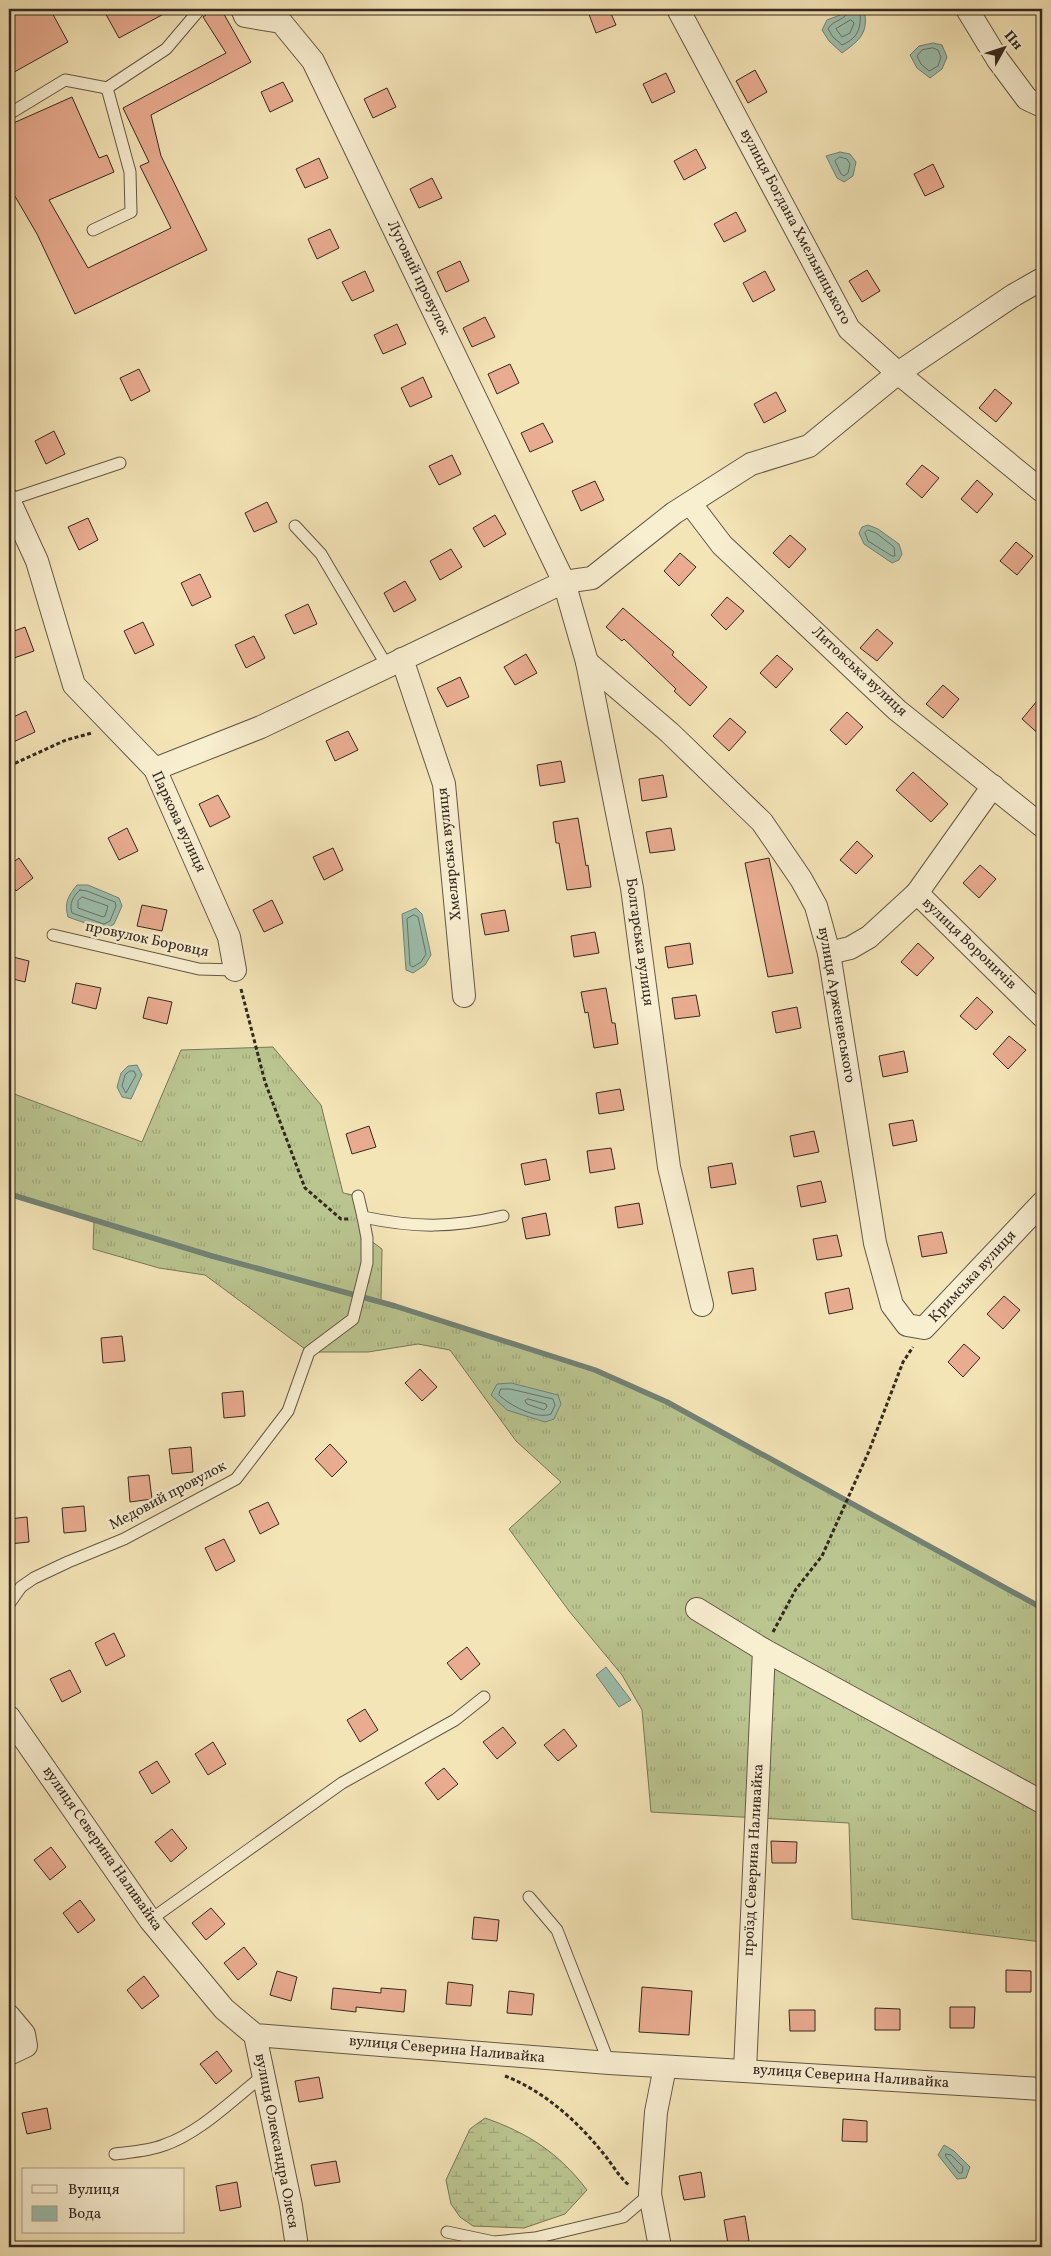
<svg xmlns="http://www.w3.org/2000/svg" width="1051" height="2256" font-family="Vollkorn,serif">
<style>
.grass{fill:url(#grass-tufts);stroke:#777758}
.wetland{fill:url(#wetland-marsh);stroke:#777758}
.water{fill:#9cbfad;stroke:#728375}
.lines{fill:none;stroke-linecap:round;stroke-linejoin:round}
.shore{stroke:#687467;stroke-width:1}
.stream{stroke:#728375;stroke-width:5.5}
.building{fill:#e9ac90;stroke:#342921}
.lane-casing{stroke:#645846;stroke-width:13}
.street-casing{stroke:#645846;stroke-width:24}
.path{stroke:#342921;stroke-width:3;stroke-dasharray:4 2.5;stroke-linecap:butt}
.lane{stroke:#f8eed0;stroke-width:11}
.street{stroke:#f8eed0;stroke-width:22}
.labels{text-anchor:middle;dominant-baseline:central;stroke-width:5;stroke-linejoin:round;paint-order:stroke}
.street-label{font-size:15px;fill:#342921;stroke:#f8eed0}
</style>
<defs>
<pattern id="grass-tufts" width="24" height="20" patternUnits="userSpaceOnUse" patternTransform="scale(1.25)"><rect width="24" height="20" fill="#bac58f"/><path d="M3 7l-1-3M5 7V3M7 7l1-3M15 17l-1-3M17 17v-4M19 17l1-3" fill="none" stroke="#a0a97b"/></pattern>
<pattern id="wetland-marsh" width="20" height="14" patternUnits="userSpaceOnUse" patternTransform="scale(1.25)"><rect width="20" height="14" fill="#bac58f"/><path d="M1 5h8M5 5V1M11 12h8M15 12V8" fill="none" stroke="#a0a97b"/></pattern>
</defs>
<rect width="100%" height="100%" fill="#f4e5b7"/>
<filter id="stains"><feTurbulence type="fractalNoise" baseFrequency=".004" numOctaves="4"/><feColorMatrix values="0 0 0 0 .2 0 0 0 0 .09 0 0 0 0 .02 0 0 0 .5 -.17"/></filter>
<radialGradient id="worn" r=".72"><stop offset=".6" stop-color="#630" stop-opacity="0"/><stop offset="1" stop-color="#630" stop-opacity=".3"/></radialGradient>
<polygon class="grass" points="273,1047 321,1105 343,1193 358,1196 367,1238 382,1249 381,1302 595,1370 667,1402 1042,1608 1042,1942 852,1919 849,1823 651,1812 642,1710 622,1675 569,1611 509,1529 561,1482 516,1441 450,1350 418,1344 368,1352 309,1352 205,1275 159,1268 93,1249 94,1220 9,1194 9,1092 142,1142 181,1050"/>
<path class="wetland" d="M485,2118C528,2133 559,2153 587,2190L565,2214L524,2228L473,2226L460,2217L451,2204L446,2180L470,2129Z"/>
<g class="water">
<path d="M846,9H864C869,33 860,40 842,53L829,41L822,30L827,20L840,15Z"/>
<polygon points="933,43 942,45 947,57 942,69 930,78 917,68 910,55 919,46"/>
<polygon points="840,152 850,154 856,162 853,176 844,182 837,178 826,156"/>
<polygon points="868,525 878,529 899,544 902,554 899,560 892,563 864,544 859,533 862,527"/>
<path d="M77,885H88L119,898L122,906L114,924L105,930L68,917C64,903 68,896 77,885Z"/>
<polygon points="416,908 422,914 431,955 425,965 413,973 406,970 402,914"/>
<polygon points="137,1065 142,1075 131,1099 122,1097 117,1087 121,1073 128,1066"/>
<polygon points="511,1383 558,1395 561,1404 554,1419 545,1422 507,1410 491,1395 497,1384"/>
<polygon points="606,1667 631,1700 619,1707 596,1675"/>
<polygon points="944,2145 954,2151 970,2167 966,2178 957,2179 938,2155"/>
</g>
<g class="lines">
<g class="shore">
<path d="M849,9C847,21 833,19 828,29L833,37L842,45C860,37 861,27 860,9"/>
<polygon points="851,20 854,23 850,33 842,37 836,29"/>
<polygon points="933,48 938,50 941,57 938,66 929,71 921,64 917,56 922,50"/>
<polygon points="840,157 847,159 850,164 848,173 844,176 841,174 835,161"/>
<polygon points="868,530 876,533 894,547 895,556 892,556 868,541 865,533"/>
<path d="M80,890L87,891L115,902L116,906L110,921L104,924L72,913C69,904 73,896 80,890Z"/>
<polygon points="82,897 108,906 105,916 103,917 78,908 78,901"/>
<polygon points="414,915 418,917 426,954 421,962 413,967 410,965 407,919"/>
<polygon points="130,1071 134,1071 136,1075 126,1093 122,1086 125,1075"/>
<path d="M501,1389H510L553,1399L555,1405L551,1414C537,1420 509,1405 499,1395Z"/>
<polygon points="528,1399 546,1404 547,1407 544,1410 527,1404 525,1401"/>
<polygon points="946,2154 951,2155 963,2167 962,2173 959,2173 946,2157"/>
</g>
<polyline class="stream" points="9,1194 212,1256 395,1306 595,1370 667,1402 1042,1608"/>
</g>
<g class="building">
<polygon points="9,9 50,9 68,42 9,75"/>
<polygon points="103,9 173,9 119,38"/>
<polygon points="214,9 221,9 251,62 151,115 161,156 207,250 75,314 37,234 9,186 9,125 72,97 99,158 107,155 114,172 49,200 88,268 171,228 140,166 149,162 123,108 226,53 203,17"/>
<polygon points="587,9 609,9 616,25 596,33"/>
<polygon points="755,70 767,92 748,103 736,81"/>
<polygon points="666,73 675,92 652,103 643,84"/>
<polygon points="283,82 293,101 270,112 261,92"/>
<polygon points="387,88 396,107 373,118 364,99"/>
<polygon points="696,149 706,168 684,180 674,161"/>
<polygon points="319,158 328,178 305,188 296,169"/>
<polygon points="933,164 944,187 925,196 914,174"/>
<polygon points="432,178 442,198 419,208 410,189"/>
<polygon points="736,212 746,231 724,242 714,224"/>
<polygon points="330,229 339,248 317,259 308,239"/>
<polygon points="460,261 469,281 446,292 437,272"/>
<polygon points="867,270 880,291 862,302 849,281"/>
<polygon points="365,271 374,291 352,301 342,282"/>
<polygon points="765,271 775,290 753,302 743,283"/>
<polygon points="485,317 495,337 472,347 463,328"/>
<polygon points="397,324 406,344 383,354 374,335"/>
<polygon points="510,364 519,383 497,394 488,374"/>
<polygon points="139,369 150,391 131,401 120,378"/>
<polygon points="423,377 432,397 410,407 401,388"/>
<polygon points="995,389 1012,403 996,422 979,408"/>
<polygon points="776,392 786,411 764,423 754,404"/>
<polygon points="543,423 553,442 530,452 521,433"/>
<polygon points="54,431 65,454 46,464 35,441"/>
<polygon points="452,455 461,474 439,485 429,466"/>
<polygon points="922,465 939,478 922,498 906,484"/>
<polygon points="977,480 993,494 977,513 961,499"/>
<polygon points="595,481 604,500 581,511 572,491"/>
<polygon points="267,502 277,522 254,532 245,513"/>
<polygon points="495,515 506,534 484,547 473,528"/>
<polygon points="88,518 98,540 79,550 68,527"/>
<polygon points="790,535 806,549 789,568 773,553"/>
<polygon points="1016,542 1033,556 1017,575 1000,561"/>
<polygon points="451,549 462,567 440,580 430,561"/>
<polygon points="680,553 696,567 679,586 664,571"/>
<polygon points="200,574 211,597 192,606 181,583"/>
<polygon points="405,581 416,600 394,612 384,593"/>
<polygon points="727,597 744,611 726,630 711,615"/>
<polygon points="308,604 317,624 294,634 285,615"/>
<polygon points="623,608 674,652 672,655 707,687 690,706 674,691 676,689 624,639 622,641 606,627"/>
<polygon points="143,622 154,645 135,654 124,631"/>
<polygon points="25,627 34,651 14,658 9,645 9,633"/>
<polygon points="877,629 893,643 877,661 860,648"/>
<polygon points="254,636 265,658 246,668 235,645"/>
<polygon points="526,654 537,673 515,685 504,667"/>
<polygon points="777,655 793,669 776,688 760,673"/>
<polygon points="460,677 469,697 447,707 437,688"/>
<polygon points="943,685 959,699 943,718 926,704"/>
<polygon points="1042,695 1042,737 1022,719"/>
<polygon points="26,711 35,732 9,744 9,719"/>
<polygon points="847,712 863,727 846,745 830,730"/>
<polygon points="730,718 746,732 729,751 713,736"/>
<polygon points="348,731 358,750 335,761 326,741"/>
<polygon points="561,761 565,782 540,786 537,765"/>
<polygon points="913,772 948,804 931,822 896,790"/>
<polygon points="663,775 667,797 642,801 639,779"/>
<polygon points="218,795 230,817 210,827 199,804"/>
<polygon points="578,818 586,866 588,865 591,887 567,890 559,843 556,843 553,822"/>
<polygon points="127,828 138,851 119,860 108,838"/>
<polygon points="671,828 675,850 650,853 646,832"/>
<polygon points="857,841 873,856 856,874 840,860"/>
<polygon points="333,848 343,870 324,880 313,857"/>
<polygon points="19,858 33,878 16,891 9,881 9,865"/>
<polygon points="769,858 793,973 768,977 745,863"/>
<polygon points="980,865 996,879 979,898 963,883"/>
<polygon points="272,900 283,923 264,932 253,910"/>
<polygon points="142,905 167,910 162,931 137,926"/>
<polygon points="505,910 509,931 485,935 481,914"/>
<polygon points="595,932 599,953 574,957 571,936"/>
<polygon points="690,943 693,964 668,968 665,947"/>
<polygon points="918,943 934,958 917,976 901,962"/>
<polygon points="9,956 29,961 25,982 9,978"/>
<polygon points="76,983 101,988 96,1009 72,1003"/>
<polygon points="606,988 612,1023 615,1023 618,1044 594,1048 588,1012 585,1013 581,992"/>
<polygon points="696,995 700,1016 675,1019 672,998"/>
<polygon points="148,997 172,1002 167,1024 143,1018"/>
<polygon points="977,997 993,1012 976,1030 960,1016"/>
<polygon points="797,1007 801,1028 776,1033 772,1012"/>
<polygon points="1009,1036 1026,1050 1008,1069 993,1054"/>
<polygon points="904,1051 908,1072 883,1077 879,1056"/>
<polygon points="620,1089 624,1110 599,1114 596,1093"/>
<polygon points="913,1120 917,1141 893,1146 889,1124"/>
<polygon points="369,1126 376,1147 352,1154 346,1134"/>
<polygon points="814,1131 819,1152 794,1157 790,1136"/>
<polygon points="611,1148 615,1169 590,1173 587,1151"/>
<polygon points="546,1159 550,1180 525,1185 521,1164"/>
<polygon points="732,1163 736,1184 711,1188 708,1167"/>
<polygon points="821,1181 826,1202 801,1207 797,1186"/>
<polygon points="639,1203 643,1224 618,1228 615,1207"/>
<polygon points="546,1213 550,1235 526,1239 522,1218"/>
<polygon points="942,1232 947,1253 922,1257 918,1236"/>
<polygon points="837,1235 842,1256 817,1260 813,1239"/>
<polygon points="753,1268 756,1290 732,1294 728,1272"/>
<polygon points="849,1288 853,1309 829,1314 825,1293"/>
<polygon points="1004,1296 1020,1310 1003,1329 987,1314"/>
<polygon points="122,1336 125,1361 103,1363 101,1338"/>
<polygon points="964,1344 980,1358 963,1377 948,1362"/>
<polygon points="420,1369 437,1387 422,1401 405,1383"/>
<polygon points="243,1391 245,1416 224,1418 222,1393"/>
<polygon points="330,1444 347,1462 332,1477 315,1459"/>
<polygon points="191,1447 193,1472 172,1474 169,1449"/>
<polygon points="149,1475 152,1499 130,1502 128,1477"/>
<polygon points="268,1502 279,1524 260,1534 249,1511"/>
<polygon points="84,1506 86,1531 64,1533 62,1508"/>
<polygon points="27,1517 29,1542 9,1544 9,1519"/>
<polygon points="224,1539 235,1561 216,1571 205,1548"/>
<polygon points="114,1633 125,1656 106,1666 95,1643"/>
<polygon points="467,1647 480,1664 461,1680 447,1663"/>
<polygon points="70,1670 81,1692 62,1702 50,1679"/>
<polygon points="365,1709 378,1730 360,1742 347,1720"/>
<polygon points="503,1727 516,1743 497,1759 483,1742"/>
<polygon points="564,1729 577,1746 558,1761 544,1745"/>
<polygon points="213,1742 226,1764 208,1775 195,1754"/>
<polygon points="157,1761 170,1782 152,1794 139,1772"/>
<polygon points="444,1768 458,1784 438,1800 425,1783"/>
<polygon points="172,1829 187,1848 171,1862 155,1842"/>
<polygon points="771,1841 797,1842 796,1863 772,1863"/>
<polygon points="51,1847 66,1867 50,1880 34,1860"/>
<polygon points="80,1900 95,1920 78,1933 63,1913"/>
<polygon points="211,1908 225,1924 206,1940 192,1923"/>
<polygon points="474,1917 499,1920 497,1941 472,1939"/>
<polygon points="244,1947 257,1964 238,1980 224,1963"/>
<polygon points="1006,1970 1031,1971 1031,1992 1006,1992"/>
<polygon points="277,1971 297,1977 291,2001 270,1995"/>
<polygon points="144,1976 159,1996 142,2009 127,1990"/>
<polygon points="448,1982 473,1985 471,2006 446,2004"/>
<polygon points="642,1987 692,1991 689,2035 639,2032"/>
<polygon points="333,1988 381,1993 381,1988 406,1990 404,2012 356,2007 356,2012 331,2009"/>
<polygon points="509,1991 534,1994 532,2015 507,2013"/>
<polygon points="950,2007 975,2007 974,2028 950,2028"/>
<polygon points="875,2008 900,2009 900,2030 875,2030"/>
<polygon points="789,2010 815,2010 815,2031 790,2031"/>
<polygon points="217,2051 232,2071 216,2084 200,2064"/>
<polygon points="319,2077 323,2098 299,2102 295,2081"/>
<polygon points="47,2108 51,2129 27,2134 22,2113"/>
<polygon points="843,2119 867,2121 867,2142 842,2141"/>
<polygon points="336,2161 340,2182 315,2186 311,2165"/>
<polygon points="701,2172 705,2197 684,2200 679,2176"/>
<polygon points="237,2182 241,2207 220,2211 216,2186"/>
<polygon points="745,2216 749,2241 728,2244 724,2220"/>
</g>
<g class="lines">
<defs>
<g id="lane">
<polyline points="9,114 65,80 107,88 166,49 200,9"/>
<polyline points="93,230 131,212 130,172 107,88"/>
<polyline points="9,500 120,463"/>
<polyline points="295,526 321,554 387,666"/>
<polyline points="53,935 199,969 235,970"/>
<path d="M358,1196L363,1217C415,1228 452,1228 503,1216"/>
<polyline points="9,1604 21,1587 34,1578 68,1562 124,1539 236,1479 288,1411 309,1352 353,1319 367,1263 367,1238 363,1217"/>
<polyline points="529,1897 557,1930 609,2063"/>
<polyline points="150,1920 342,1783 455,1720 484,1697"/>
<path d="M115,2154C131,2152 149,2151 164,2145C200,2133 234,2098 264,2075"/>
<polyline points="447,2232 494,2242 535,2238 623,2217 650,2194"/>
</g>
<g id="street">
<polyline points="242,9 245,16 281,22 313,61 564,582 587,662 632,888 669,1167 702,1305"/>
<polyline points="678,9 849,329 898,373 1042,491"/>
<polyline points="967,9 998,60 1027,99 1042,106"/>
<polyline points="9,500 37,561 74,685 155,769 229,937 235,970"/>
<polyline points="690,503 722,545 897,710 1042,826"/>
<polyline points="402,659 444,784 464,996"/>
<polyline points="587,662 670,733 762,822 801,879 816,906 829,953 875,1243 892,1305 907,1325 924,1328 1042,1203"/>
<polyline points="155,769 261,727 564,582 592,578 674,513 751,464 809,446 898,373 1014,295 1042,279"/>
<polyline points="917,893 1042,1016"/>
<polyline points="829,953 850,948 869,937 917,893 993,786"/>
<polyline points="697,1609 764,1650 1042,1802"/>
<polyline points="9,1717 150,1920 224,2009 255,2035 609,2063 1042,2089"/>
<polyline points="9,2016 24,2034 26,2046 9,2054"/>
<polyline points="255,2035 291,2206 297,2247"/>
<polyline points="745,2070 764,1650"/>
<polyline points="660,2247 650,2194 656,2112 665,2067"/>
</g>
</defs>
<use href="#lane" class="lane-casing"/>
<use href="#street" class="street-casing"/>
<g class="path">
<polyline points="9,766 66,740 92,733"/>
<polyline points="241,989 265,1082 305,1188 341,1219 350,1219"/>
<polyline points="773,1632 796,1589 822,1556 869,1451 903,1362 913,1347"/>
<path d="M505,2076C544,2091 577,2121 603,2153C613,2165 618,2176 630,2186"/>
</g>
<use href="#lane" class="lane"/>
<use href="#street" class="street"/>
</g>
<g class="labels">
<g class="street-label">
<text transform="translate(795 227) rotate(62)">вулиця Богдана Хмельницького</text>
<text transform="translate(418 278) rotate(64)">Луговий провулок</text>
<text transform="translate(859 672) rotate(43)">Литовська вулиця</text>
<text transform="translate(178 822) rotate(65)">Паркова вулиця</text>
<text transform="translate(450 854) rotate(-96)">Хмелярська вулиця</text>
<text transform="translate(147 940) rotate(12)">провулок Боровця</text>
<text transform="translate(639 942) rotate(82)">Болгарська вулиця</text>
<text transform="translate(969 944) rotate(44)">вулиця Вороничів</text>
<text transform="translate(836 1005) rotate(80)">вулиця Арженевського</text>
<text transform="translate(973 1277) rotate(-47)">Кримська вулиця</text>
<text transform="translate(168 1496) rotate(-28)">Медовий провулок</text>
<text transform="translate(102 1849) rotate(55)">вулиця Северина Наливайка</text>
<text transform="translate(754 1860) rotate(-87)">проїзд Северина Наливайка</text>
<text transform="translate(447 2050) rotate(5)">вулиця Северина Наливайка</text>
<text transform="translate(851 2077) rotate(4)">вулиця Северина Наливайка</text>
<text transform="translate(276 2141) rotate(79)">вулиця Олександра Олеся</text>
</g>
</g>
<rect width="1051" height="2256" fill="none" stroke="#f4e5b7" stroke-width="30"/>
<rect x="10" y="10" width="1031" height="2236" fill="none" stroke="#342921" stroke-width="2.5"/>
<rect x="15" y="15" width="1021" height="2226" fill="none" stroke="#342921"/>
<rect x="22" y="2168" width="162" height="65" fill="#f8eed0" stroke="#aa9f8a"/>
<rect x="32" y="2185" width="25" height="8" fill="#f8eed0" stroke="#aa9f8a"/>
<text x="68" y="2194" font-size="15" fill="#342921">Вулиця</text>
<rect x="32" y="2206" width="25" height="15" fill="#9cbfad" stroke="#aa9f8a"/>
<text x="68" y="2218" font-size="15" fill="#342921">Вода</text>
<g transform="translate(1004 48) rotate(50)" stroke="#f8eed0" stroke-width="4" paint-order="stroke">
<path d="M0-4L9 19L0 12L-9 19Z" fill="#342921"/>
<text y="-8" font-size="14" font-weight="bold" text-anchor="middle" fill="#342921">Пн</text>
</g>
<rect width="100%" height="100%" filter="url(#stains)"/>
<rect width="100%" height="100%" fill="url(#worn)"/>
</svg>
